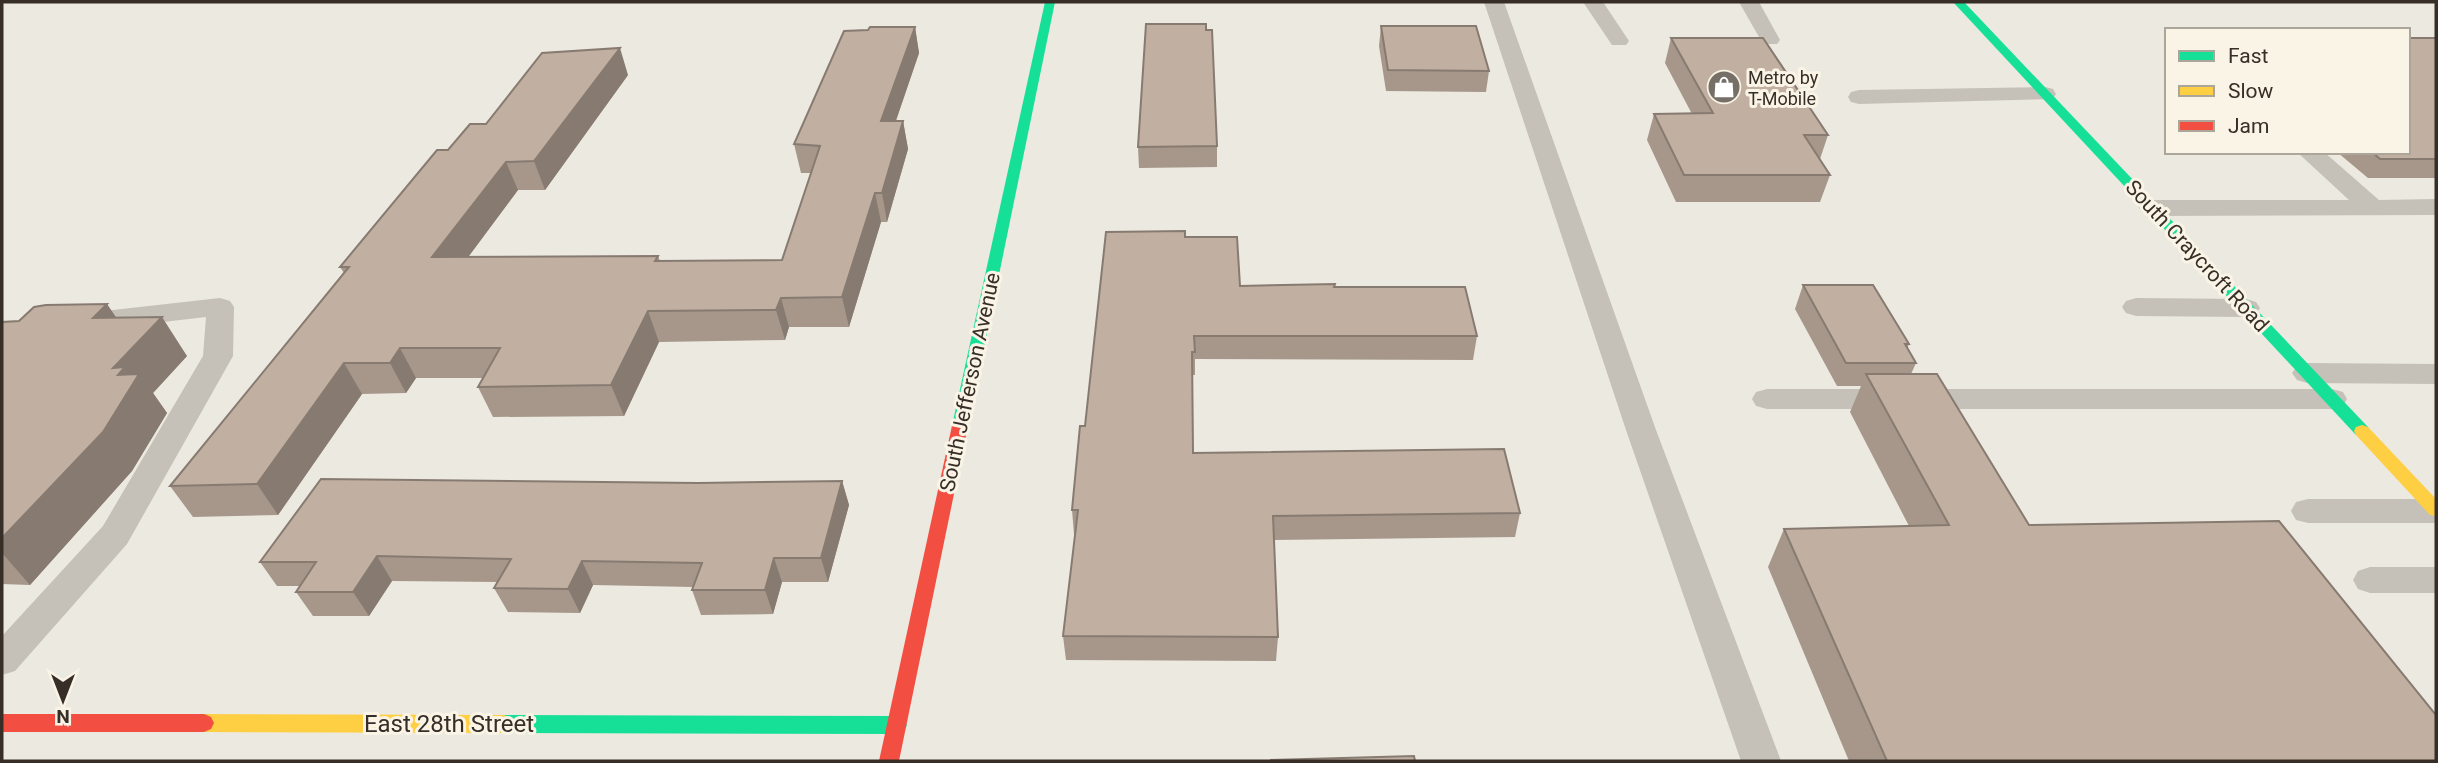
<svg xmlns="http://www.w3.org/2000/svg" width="2438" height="763" font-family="Roboto,sans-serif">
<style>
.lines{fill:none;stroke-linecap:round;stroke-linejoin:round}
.lane{fill:#c5c1b9;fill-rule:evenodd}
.fast{fill:#16e098;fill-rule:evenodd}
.slow{fill:#ffcf43;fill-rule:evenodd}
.jam{fill:#f24e42;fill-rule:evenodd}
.wall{fill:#a6978a}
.shaded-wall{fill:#877b71}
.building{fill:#c1b0a1;stroke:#877b71;stroke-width:2}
.labels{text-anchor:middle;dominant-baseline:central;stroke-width:6;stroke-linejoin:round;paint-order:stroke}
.far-poi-label{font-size:18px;fill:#362e27;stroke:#faf4e6;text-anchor:start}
.street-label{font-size:21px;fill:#362e27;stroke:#faf4e6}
.near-street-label{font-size:24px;fill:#362e27;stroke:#faf4e6}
</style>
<rect width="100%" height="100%" fill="#ece9e0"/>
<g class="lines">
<g class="lane">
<polygon points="1484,2 1504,2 1656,430 1781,761 1741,761 1626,430"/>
<polygon points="1583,2 1603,2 1629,41 1626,45 1612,45"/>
<polygon points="1739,2 1759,2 1780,40 1777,44 1763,44"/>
<polygon points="2045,87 2053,89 2056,94 2053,99 1859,104 1851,102 1848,97 1851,92 1859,90"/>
<polygon points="2297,152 2324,152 2379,200 2436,199 2436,215 2152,216 2143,213 2139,208 2143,203 2152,200 2349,200"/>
<polygon points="220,298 230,301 234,307 233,356 127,544 15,671 2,675 2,636 103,526 203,356 206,317 86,331 76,328 72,322 76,316 86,313"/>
<polygon points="2136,298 2246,299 2256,302 2260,308 2256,314 2246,317 2136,316 2126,313 2122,307 2126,301"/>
<polygon points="2307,363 2436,364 2436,384 2307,383 2297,380 2292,373 2297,366"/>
<polygon points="1767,389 2332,389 2343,392 2347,399 2343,406 2332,409 1767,409 1756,406 1752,399 1756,392"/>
<polygon points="2308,499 2436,499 2436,523 2308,523 2296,520 2291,511 2296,502"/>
<polygon points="2370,567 2436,567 2436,593 2370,593 2358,589 2353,580 2358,571"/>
</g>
<g class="fast">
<polygon points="1045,2 1055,2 969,421 961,427 953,421"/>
<polygon points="1953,2 1964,2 2368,427 2370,431 2368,435 2356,435"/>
<polygon points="504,715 897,716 904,719 907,725 904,731 897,734 504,733 497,730 494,724 497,718"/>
</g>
<g class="slow">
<polygon points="2362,425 2368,427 2436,499 2436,516 2430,515 2356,435 2354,431 2356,427"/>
<polygon points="204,714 504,715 511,718 514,724 511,730 504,733 204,732 197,729 194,723 197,717"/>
</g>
<g class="jam">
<polygon points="961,415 969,421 899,761 879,761 953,421"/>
<polygon points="2,714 204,714 211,717 214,723 211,729 204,732 2,732"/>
</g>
</g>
<g class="wall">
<polygon points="1381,26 1489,71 1486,92 1386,91 1379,46"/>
<polygon points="915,27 919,53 896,121 903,121 908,149 887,222 881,222 849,327 789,327 785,340 659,342 624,416 493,417 478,387 483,378 416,378 406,393 362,394 278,515 193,517 170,486 344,273 340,267 448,150 486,124 628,75 545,190 518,190 468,257 658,256 660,261 782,260 811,173 801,173 794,144 868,30"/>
<polygon points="1206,30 1217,146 1217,167 1139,168 1138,147"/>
<polygon points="1671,38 1828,135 1820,159 1830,175 1820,202 1676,202 1647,140 1654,114 1692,114 1665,63"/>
<polygon points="2436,38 2436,178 2368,178 2337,152 2408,152"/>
<polygon points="1186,237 1240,286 1335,287 1477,336 1473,360 1195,359 1195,375 1192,375 1193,453 1520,513 1515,537 1274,540 1278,637 1276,661 1066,660 1063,636 1076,534 1074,534 1072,510"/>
<polygon points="1803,285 1909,344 1907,349 1916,363 1911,374 2029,525 2436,761 1849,761 1768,567 1784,529 1909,526 1850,412 1861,386 1837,386 1795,309"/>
<polygon points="117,318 187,356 153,393 167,413 132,471 30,585 2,584 2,322"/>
<polygon points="842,481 849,505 828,582 782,582 773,614 701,615 692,590 693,587 593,585 580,613 508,612 494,588 497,582 392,581 369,616 313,616 296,592 300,586 277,586 260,562 698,483"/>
</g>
<g class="shaded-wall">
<polygon points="915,27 919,53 886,149 881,121"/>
<polygon points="620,48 628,75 545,190 534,161"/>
<polygon points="903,121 908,149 887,222 882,193"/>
<polygon points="506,162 518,190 446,287 432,257"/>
<polygon points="875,193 881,222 849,327 842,297"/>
<polygon points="781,298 789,327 785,340 776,310"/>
<polygon points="107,304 133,342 93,318"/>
<polygon points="648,311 659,342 624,416 611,385"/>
<polygon points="162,317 187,356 153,393 167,413 132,471 30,585 2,553 2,538 113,368"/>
<polygon points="400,348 416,378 406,393 390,363"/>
<polygon points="344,363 362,394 278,515 257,484"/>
<polygon points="842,481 849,505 828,582 821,558"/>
<polygon points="377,556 392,581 369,616 353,592"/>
<polygon points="774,558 782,582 773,614 765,590"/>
<polygon points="582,561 593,585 580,613 568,589"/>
</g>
<g class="building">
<polygon points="1146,24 1206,24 1206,30 1212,30 1217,146 1138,147"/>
<polygon points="1381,26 1476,26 1489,71 1388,70"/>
<polygon points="870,27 915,27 881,121 903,121 882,193 875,193 842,297 781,298 776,310 648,311 611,385 478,387 500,348 400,348 390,363 344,363 257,484 170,486 349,267 340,267 437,150 448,150 470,124 486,124 542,53 620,48 534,161 506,162 432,257 658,256 655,261 782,260 820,146 794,144 844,31 868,30"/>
<polygon points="1671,38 1763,38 1828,135 1804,135 1830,175 1684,175 1654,114 1713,113"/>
<polygon points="2408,38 2436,38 2436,159 2380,159 2372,152 2408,152"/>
<polygon points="1185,231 1185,237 1237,237 1240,286 1335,284 1334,287 1465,287 1477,336 1194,336 1195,352 1192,352 1193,453 1504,449 1520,513 1273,516 1278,637 1063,636 1078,510 1072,510 1080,426 1085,426 1106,232"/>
<polygon points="1803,285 1873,285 1909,344 1905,344 1916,363 1846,363"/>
<polygon points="107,304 93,318 162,317 113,368 125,367 118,375 139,374 103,432 2,538 2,322 19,321 34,307 46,305"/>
<polygon points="1866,374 1937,374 2029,525 2279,521 2436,715 2436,761 1887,761 1784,529 1949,525"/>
<polygon points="321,479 698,483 842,481 821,558 774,558 765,590 692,590 702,563 582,561 568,589 494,588 511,559 377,556 353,592 296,592 316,562 260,562"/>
<polygon points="1414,756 1415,761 1271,761 1271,760"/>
</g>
<defs>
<symbol id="shop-disc" viewBox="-11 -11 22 22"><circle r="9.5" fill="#766f68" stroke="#faf4e6"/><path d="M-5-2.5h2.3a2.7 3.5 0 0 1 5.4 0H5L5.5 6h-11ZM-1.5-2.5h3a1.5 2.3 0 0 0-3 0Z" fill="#fff"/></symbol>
</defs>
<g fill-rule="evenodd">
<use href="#shop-disc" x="1705" y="68" width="38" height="38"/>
</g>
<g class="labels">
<g class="far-poi-label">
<text x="1748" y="77">Metro by<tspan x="1748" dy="21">T-Mobile</tspan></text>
</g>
<g class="street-label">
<text transform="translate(2197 256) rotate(47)">South Craycroft Road</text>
<text transform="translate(970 382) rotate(-78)">South Jefferson Avenue</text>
</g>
<g class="near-street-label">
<text x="449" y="724">East 28th Street</text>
</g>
</g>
<rect width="2438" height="763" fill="none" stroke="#362e27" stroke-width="7"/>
<rect x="2165" y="28" width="245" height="126" fill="#faf4e6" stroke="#aca59a" stroke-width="2"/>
<rect x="2179" y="51" width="35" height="10" fill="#16e098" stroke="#aca59a" stroke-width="2"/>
<text x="2228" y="63" font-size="21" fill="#362e27">Fast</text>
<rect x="2179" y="86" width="35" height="10" fill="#ffcf43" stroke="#aca59a" stroke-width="2"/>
<text x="2228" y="98" font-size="21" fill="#362e27">Slow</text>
<rect x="2179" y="121" width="35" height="10" fill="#f24e42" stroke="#aca59a" stroke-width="2"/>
<text x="2228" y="133" font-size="21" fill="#362e27">Jam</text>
<g transform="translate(63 700) rotate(180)" stroke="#faf4e6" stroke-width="5" paint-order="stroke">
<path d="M0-5L12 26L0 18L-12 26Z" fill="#362e27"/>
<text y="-10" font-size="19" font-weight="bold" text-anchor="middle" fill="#362e27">N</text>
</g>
</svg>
